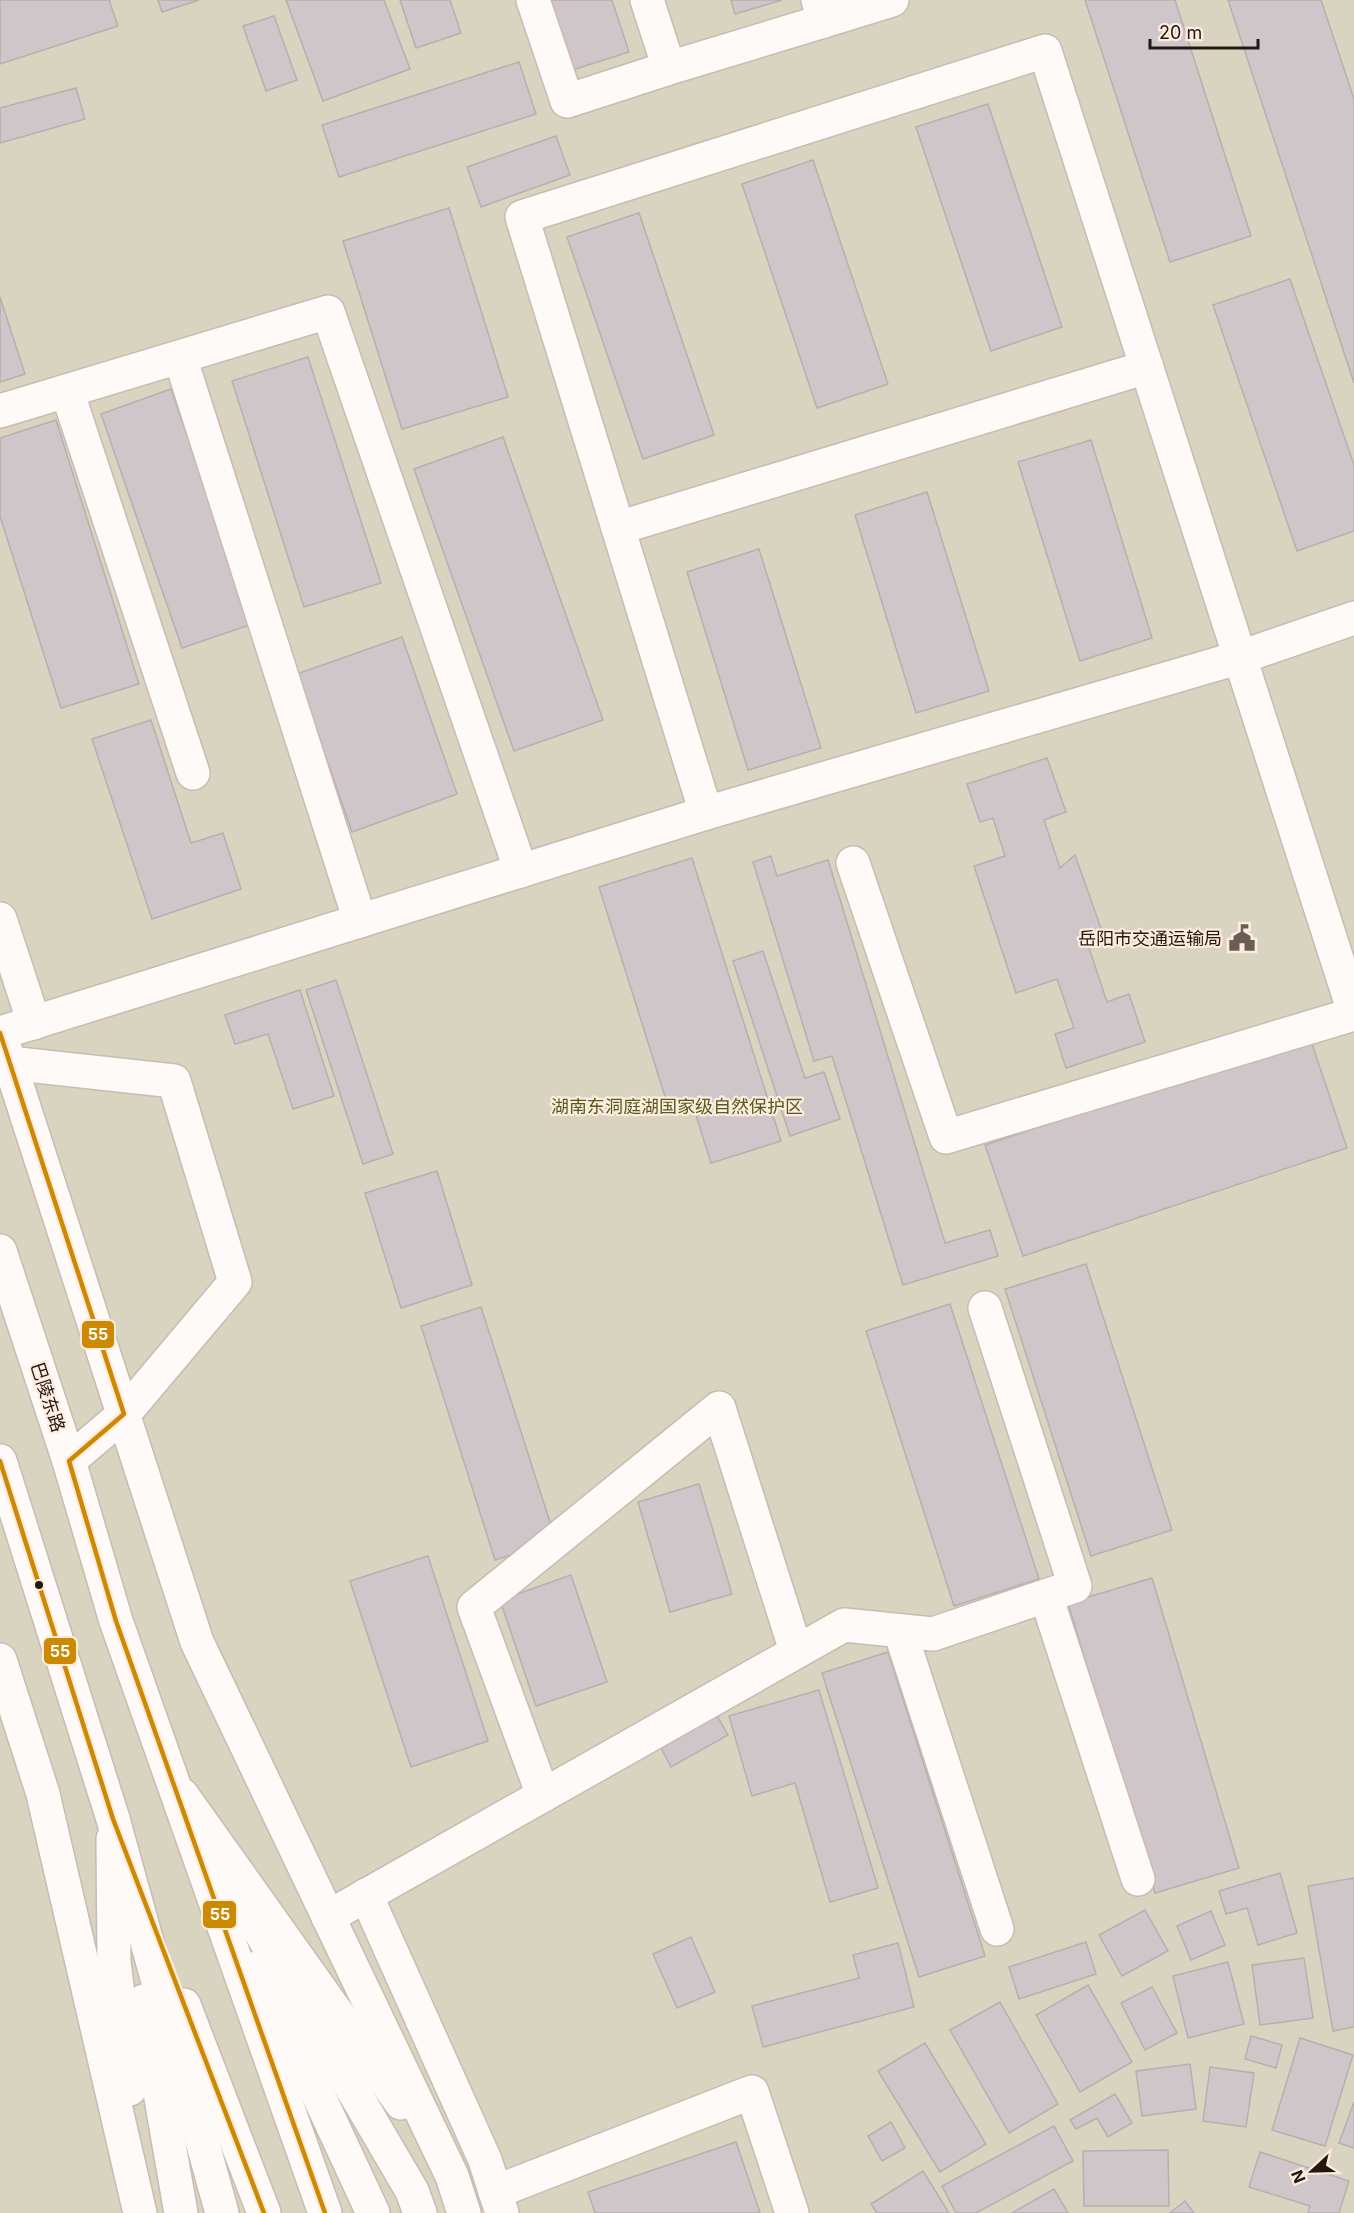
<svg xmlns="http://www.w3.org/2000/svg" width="1354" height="2213" font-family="Inter,'Noto Sans SC',sans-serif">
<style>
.green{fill:#d8d4c0}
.building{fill:#cfc6c9;stroke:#b7afaf;stroke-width:1.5}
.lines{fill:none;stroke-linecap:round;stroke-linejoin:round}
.minor-casing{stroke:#c8bbb1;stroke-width:36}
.tertiary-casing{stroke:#c8bbb1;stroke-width:36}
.primary-casing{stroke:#c8bbb1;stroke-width:36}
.minor{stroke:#fdfaf8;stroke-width:33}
.tertiary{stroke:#fdfaf8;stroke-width:33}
.primary{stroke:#fdfaf8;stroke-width:33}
.bus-1-casing{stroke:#ffecdf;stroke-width:9}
.bus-1{stroke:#cc8a03;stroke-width:4.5}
.bus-dot{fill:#221810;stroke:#ffecdf;stroke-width:2}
.labels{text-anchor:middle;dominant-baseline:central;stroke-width:4.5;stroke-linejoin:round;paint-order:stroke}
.poi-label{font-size:18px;fill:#221810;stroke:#ffecdf;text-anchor:end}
.park-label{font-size:18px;fill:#505d1f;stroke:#ffecdf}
.street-label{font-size:18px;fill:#221810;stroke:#ffecdf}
.line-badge{stroke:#ffecdf;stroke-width:2}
.badge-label{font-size:16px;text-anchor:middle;font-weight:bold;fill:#fff}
</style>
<rect width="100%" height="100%" fill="#efded2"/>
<rect class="green" x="0" y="0" width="1354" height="2213"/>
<g class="building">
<polygon points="0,0 109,0 118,26 0,64"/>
<polygon points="158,0 199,0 162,12"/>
<polygon points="286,0 384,0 410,69 323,101"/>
<polygon points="400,0 450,0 461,33 416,48"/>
<polygon points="543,0 612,0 629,52 566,72"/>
<polygon points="731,0 782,0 735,14"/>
<polygon points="1085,0 1175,0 1251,236 1170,262"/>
<polygon points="1228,0 1321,0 1354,99 1354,383"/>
<polygon points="274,16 297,80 266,91 243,26"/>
<polygon points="519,62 536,114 339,177 322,125"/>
<polygon points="76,88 85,119 0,143 0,108"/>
<polygon points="988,104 1062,327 991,351 916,127"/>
<polygon points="556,136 570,175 481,207 467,167"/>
<polygon points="813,160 888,384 817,408 742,184"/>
<polygon points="449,208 508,397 402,429 343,241"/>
<polygon points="639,213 714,435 643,459 567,237"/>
<polygon points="1290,279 1354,465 1354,531 1297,551 1213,305"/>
<polygon points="0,297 25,374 0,382"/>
<polygon points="308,357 381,583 304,607 232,381"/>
<polygon points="171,389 252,624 182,648 101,414"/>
<polygon points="56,420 139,684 61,708 0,516 0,438"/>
<polygon points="503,437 603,720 514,751 414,469"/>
<polygon points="1091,440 1152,638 1080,661 1018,462"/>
<polygon points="927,492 989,691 916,713 855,515"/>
<polygon points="759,549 821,748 748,770 687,572"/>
<polygon points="402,637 457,794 352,832 297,674"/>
<polygon points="151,720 191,843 223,833 241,889 152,919 92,739"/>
<polygon points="1047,758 1066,812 1044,820 1060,868 1075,855 1103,934 1088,945 1107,1002 1129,994 1145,1042 1066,1068 1055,1034 1074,1028 1057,979 1016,993 974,866 1005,856 993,818 980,822 967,784"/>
<polygon points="771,856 777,876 828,860 945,1243 990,1230 998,1256 903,1285 832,1056 814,1061 753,862"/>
<polygon points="692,858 781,1141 711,1163 691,1099 668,1106 599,887"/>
<polygon points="763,951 805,1078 824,1072 840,1119 790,1136 733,961"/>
<polygon points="336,980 393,1154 363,1164 306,990"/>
<polygon points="300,990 334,1096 293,1109 268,1034 235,1044 225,1015"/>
<polygon points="1310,1038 1347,1148 1023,1256 985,1145"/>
<polygon points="437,1171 472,1285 401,1308 365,1193"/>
<polygon points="1086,1264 1172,1530 1091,1556 1005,1289"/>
<polygon points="950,1304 1039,1579 954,1606 866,1331"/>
<polygon points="481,1307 556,1541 495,1560 421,1326"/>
<polygon points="699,1484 732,1594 670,1612 638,1502"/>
<polygon points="428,1556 488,1741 411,1767 350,1581"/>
<polygon points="571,1575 607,1682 536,1706 500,1600"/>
<polygon points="1152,1578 1239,1868 1155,1893 1068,1603"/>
<polygon points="888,1652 985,1956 919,1977 822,1673"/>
<polygon points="819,1690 878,1888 830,1902 795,1783 752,1796 729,1716"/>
<polygon points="715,1712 728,1735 671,1767 659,1744"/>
<polygon points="1280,1873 1297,1933 1258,1945 1247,1908 1226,1914 1219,1891"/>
<polygon points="1354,1878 1354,2027 1333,2031 1308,1886"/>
<polygon points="1145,1910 1168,1951 1122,1976 1099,1935"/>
<polygon points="1211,1911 1225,1945 1191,1960 1177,1926"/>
<polygon points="691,1937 715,1992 677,2008 653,1954"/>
<polygon points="1086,1942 1096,1974 1019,1999 1009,1967"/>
<polygon points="898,1943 914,2007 763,2047 752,2006 859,1978 853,1955"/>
<polygon points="1304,1958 1313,2018 1260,2025 1252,1965"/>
<polygon points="1228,1962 1244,2024 1188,2038 1173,1976"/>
<polygon points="1088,1985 1132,2062 1080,2092 1036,2015"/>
<polygon points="1152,1987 1177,2033 1145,2050 1121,2003"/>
<polygon points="1000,2002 1058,2104 1009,2133 950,2030"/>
<polygon points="1251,2036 1282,2045 1276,2068 1245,2059"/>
<polygon points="1300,2038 1353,2055 1325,2146 1272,2130"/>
<polygon points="925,2043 986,2144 940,2172 878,2071"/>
<polygon points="1190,2064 1196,2109 1142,2116 1136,2071"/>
<polygon points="1210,2067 1254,2073 1246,2127 1203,2121"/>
<polygon points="1115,2094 1132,2123 1108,2137 1097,2118 1076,2129 1070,2120"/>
<polygon points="1354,2102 1354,2148 1339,2143"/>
<polygon points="891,2122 905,2148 882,2161 868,2136"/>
<polygon points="1054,2126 1073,2161 976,2213 956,2213 942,2186"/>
<polygon points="736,2142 760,2213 595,2213 588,2192"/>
<polygon points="1168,2150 1169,2206 1084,2206 1083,2151"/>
<polygon points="1260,2152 1349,2181 1339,2213 1308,2213 1310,2206 1249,2187"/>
<polygon points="923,2171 949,2213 877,2213 871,2204"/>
<polygon points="1054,2189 1068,2213 1012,2213"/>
<polygon points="1185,2201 1194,2213 1170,2213"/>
</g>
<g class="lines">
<defs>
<g id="minor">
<polyline points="533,0 567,101 669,68"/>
<polyline points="647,0 669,68 824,21 818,0"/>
<polyline points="824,21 892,0"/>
<polyline points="180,357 360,921"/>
<polyline points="67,391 193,773"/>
<polyline points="0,411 328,312 521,871"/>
<polyline points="618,528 1147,367"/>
<polyline points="706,813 522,217 1045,51 1354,1012"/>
<polyline points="853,863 946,1137 1354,1014"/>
<polyline points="0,919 34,1023"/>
<polyline points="0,1033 706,813 1241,657 1354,618"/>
<polyline points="0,1065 9,1063 174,1081 235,1282 124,1414 69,1461"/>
<polyline points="1046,1596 1138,1879"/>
<polyline points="900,1631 997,1929"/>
<polyline points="543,1795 474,1607 719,1408 796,1651"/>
<polyline points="366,1895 485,2160 502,2213"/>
<polyline points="328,1917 844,1625 933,1634 1075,1586 985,1308"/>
<polyline points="495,2192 752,2092 792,2213"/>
</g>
<g id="tertiary">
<polyline points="0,1033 197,1642 452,2176 464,2213"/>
<polyline points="0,1660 43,1794 140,2213"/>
<polyline points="182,1795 401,2103"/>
<polyline points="113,1839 114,1962 130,2089"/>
</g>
<g id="primary">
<polyline points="0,1251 69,1461 116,1621 325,2213"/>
<polyline points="0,1461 113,1819 222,2213"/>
<polyline points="212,1849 412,2191 420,2213"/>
<polyline points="259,1967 373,2213"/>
<polyline points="144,2001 181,2213"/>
<polyline points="184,2005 264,2213"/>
</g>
</defs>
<use href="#minor" class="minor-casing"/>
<use href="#tertiary" class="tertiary-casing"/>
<use href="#primary" class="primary-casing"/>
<use href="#minor" class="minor"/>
<use href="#tertiary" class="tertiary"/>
<use href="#primary" class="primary"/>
<defs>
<g id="bus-1">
<polyline points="0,1033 124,1414 69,1461 116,1621 325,2213"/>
<polyline points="0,1461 113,1819 264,2213"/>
</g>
</defs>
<use href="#bus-1" class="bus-1-casing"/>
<use href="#bus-1" class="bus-1"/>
</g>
<defs>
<symbol id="civic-bare" viewBox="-9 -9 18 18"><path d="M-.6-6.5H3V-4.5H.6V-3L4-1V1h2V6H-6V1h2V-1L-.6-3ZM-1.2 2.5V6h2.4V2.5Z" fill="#6a5d54" stroke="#ffecdf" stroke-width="2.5" paint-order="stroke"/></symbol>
</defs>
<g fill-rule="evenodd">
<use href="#civic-bare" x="1223" y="919" width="38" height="38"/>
</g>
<circle class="bus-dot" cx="39" cy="1585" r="5"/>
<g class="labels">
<g class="poi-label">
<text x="1222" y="938">岳阳市交通运输局</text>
</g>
<g class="park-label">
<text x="677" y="1106">湖南东洞庭湖国家级自然保护区</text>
</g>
<g class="street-label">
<text transform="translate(48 1397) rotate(72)">巴陵东路</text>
</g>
</g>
<g class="line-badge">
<rect x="81" y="1320" width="34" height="29" rx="6" fill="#cc8a03"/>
<rect x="43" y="1637" width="34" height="28" rx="6" fill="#cc8a03"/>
<rect x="202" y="1900" width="35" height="29" rx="6" fill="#cc8a03"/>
</g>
<g class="badge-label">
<text x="98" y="1340">55</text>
<text x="60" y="1657">55</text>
<text x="220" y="1920">55</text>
</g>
<g transform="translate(1312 2171) rotate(248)" stroke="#ffecdf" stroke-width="4.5" paint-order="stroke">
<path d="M0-4.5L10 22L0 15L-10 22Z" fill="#221810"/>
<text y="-9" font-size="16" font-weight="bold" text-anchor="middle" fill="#221810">N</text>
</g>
<path d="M1150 39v9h108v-9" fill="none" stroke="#221810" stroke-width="3"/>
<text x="1159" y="39" font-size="18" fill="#221810" stroke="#ffecdf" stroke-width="4.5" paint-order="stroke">20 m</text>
</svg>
